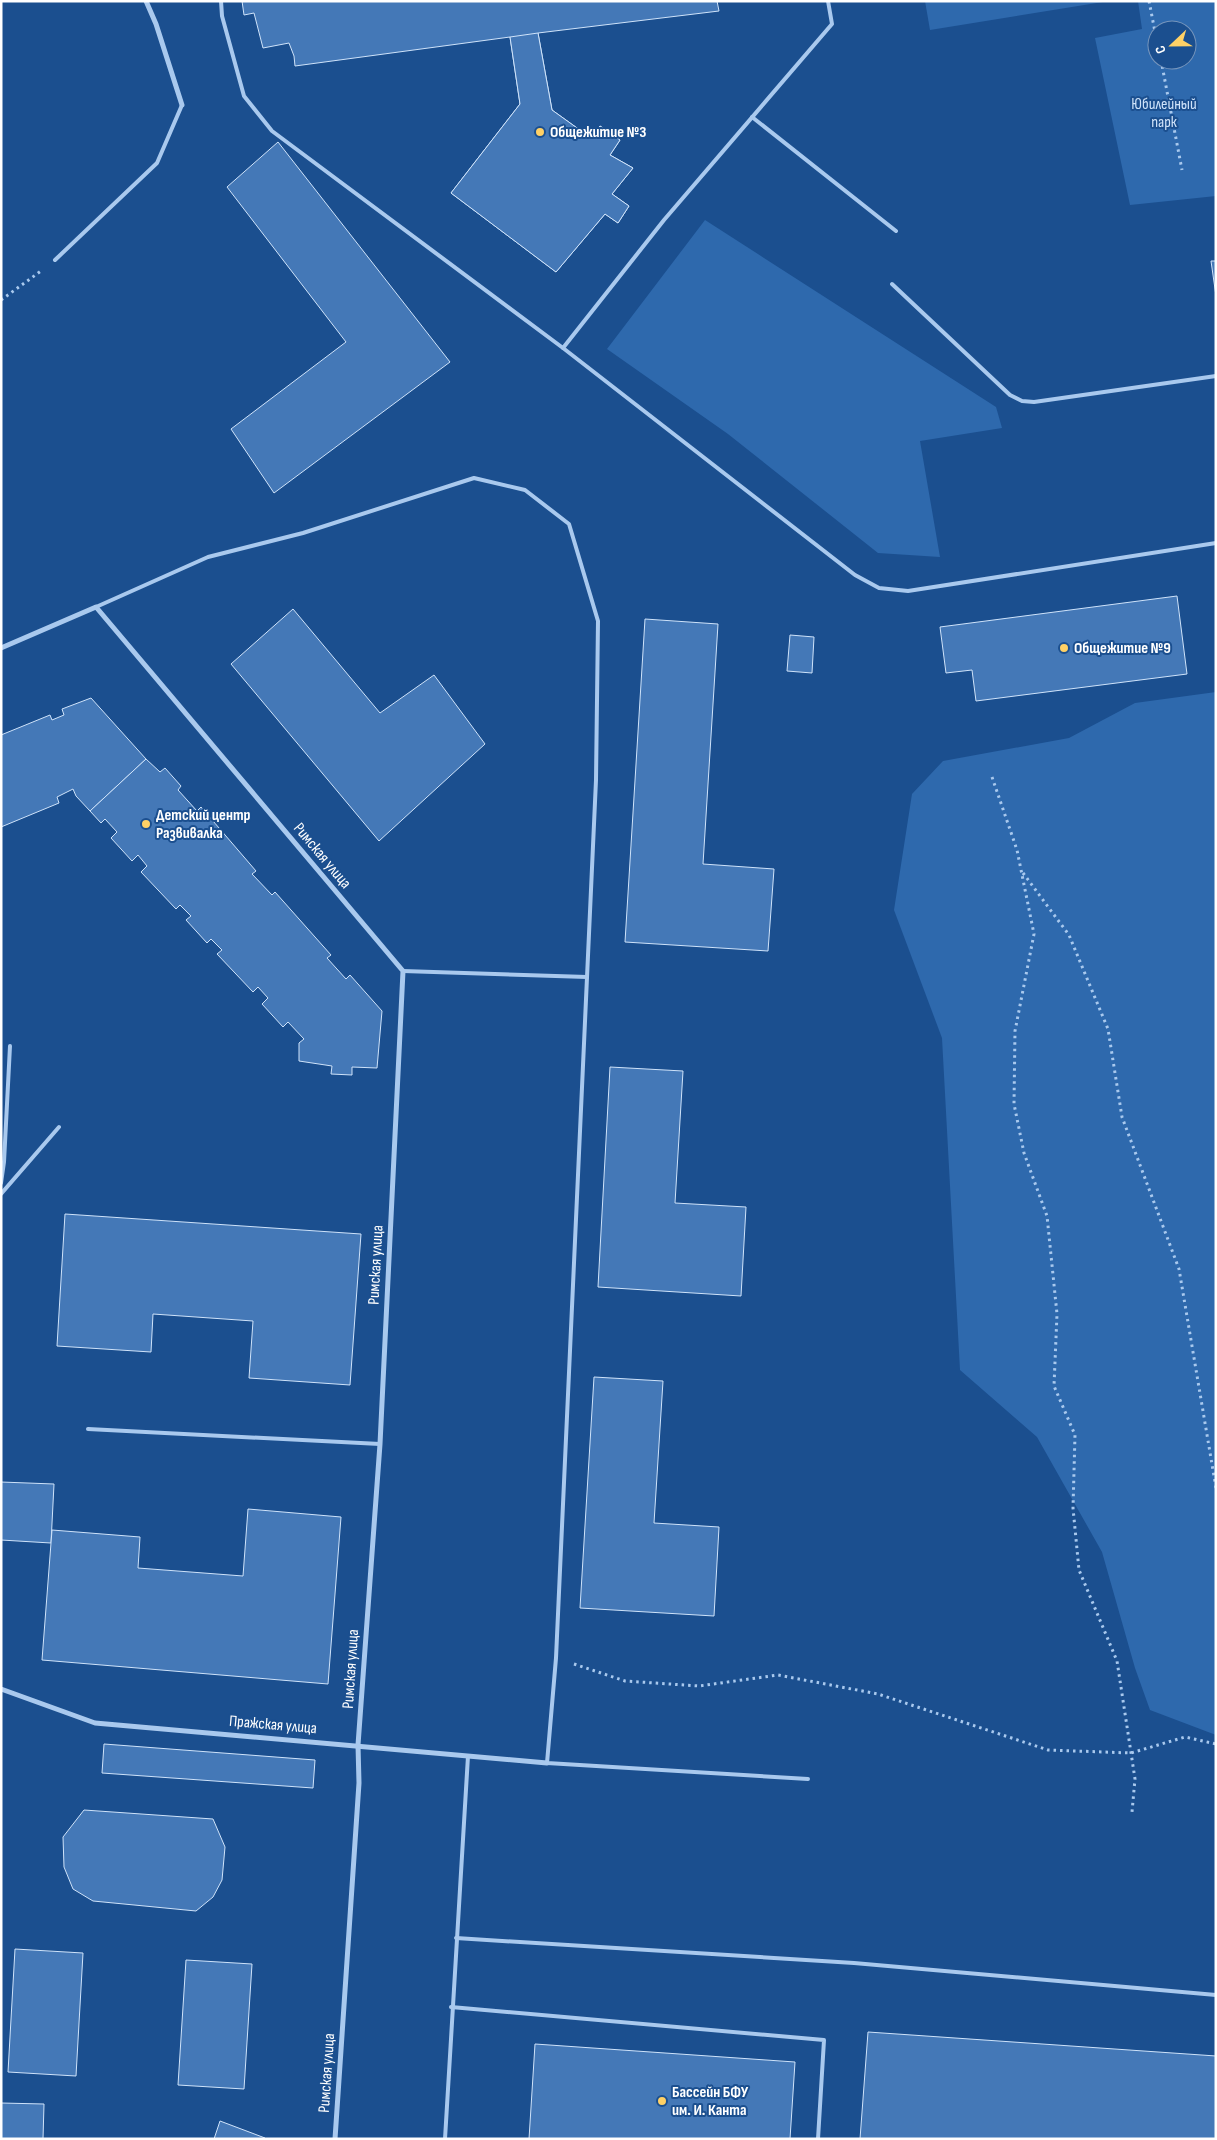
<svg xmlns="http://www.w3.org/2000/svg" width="1217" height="2140" font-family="'Sofia Sans Condensed',sans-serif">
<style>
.green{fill:#2e69ad;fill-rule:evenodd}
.building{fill:#4478b7;stroke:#cfe3fa}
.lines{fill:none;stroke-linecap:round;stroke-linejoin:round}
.path{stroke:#a9c9ee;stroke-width:3;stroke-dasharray:2.5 4;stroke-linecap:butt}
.lane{stroke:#a9c9ee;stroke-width:4}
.street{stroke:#a9c9ee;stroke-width:5}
.poi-dot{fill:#ffd166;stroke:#1b4f8f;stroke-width:2}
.labels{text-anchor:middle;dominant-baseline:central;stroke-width:4;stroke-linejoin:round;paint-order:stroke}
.park-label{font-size:16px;fill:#cfe3fa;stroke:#1b4f8f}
.poi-label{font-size:16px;font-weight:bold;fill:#fff;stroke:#1b4f8f;text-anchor:start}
.street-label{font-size:16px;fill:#fff;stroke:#1b4f8f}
</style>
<rect width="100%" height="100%" fill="#1b4f8f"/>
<g class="green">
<polygon points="925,1 1109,1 930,30"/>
<path d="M1138,1H1216V196L1130,205L1095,38L1142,29ZM1157,30H1187V60H1157Z"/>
<polygon points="705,220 996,407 1002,428 920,441 940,557 878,553 728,434 607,349"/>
<polygon points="1216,692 1216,1735 1150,1710 1135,1668 1102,1552 1037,1437 960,1370 942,1038 894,910 912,794 943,761 1069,738 1135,703"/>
</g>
<g class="building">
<polygon points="242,1 717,1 719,11 538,33 552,110 591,138 600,126 620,140 610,155 633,168 612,194 629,206 618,223 605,214 556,272 451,193 520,104 510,37 295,66 294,56 289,43 263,48 254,13 244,15"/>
<polygon points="538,33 552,110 591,138 600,126 620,140 610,155 633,168 612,194 629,206 618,223 605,214 556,272 451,193 520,104 510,37"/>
<polygon points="278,142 450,362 274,493 231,429 346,342 227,187"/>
<polygon points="1211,261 1216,261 1216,296"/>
<polygon points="1177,596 1187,674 976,701 972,670 946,673 940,627"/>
<polygon points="293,609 380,713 434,675 485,744 379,841 231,664"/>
<polygon points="645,619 718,624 703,864 774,869 768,951 625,942"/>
<polygon points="790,635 814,637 812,673 787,671"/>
<polygon points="91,698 146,759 90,811 76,796 73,789 57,797 59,803 1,827 1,735 50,715 52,720 64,715 62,709"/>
<polygon points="146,759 160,772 165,768 181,786 178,790 197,811 201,807 256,871 252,874 272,895 275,892 331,955 327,958 346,979 350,975 382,1011 377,1068 352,1067 352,1075 331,1074 332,1066 299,1061 299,1043 304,1039 288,1022 283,1027 262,1004 268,998 258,987 253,992 217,954 222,950 211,939 207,943 186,920 191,916 180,905 176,909 141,872 147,866 138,855 132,861 111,838 117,832 105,819 101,823 90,811"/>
<polygon points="610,1067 683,1071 675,1203 746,1207 741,1296 598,1287"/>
<polygon points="65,1214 361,1234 350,1385 249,1378 253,1321 153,1314 151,1352 57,1346"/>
<polygon points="594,1377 663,1381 654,1523 719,1527 714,1616 580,1608"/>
<polygon points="1,1482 54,1484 51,1543 1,1540"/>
<polygon points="248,1509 341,1517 328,1684 42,1660 52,1530 140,1537 138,1568 243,1576"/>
<polygon points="104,1744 315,1760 313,1788 102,1773"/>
<polygon points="84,1810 213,1819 225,1847 222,1880 213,1897 196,1911 93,1901 73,1889 64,1867 63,1837"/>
<polygon points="15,1949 83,1953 76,2076 8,2072"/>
<polygon points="186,1960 252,1964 244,2089 178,2085"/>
<polygon points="868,2032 1216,2056 1216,2139 860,2139"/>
<polygon points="535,2044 795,2062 790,2139 529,2139"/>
<polygon points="1,2103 44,2104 43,2139 1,2139"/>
<polygon points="220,2121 265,2138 265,2139 214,2139"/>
</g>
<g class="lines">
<g class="path">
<polyline points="1149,1 1157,42"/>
<polyline points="1161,60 1182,170"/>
<polyline points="1,300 41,271"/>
<polyline points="992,777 1017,850 1034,934 1015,1031 1014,1104 1024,1153 1047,1216 1057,1314 1054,1386 1075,1435 1073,1508 1079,1570 1117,1661 1135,1779 1132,1812"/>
<polyline points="1023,873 1069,935 1108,1029 1122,1117 1179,1269 1216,1488"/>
<polyline points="574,1664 625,1681 699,1686 778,1675 878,1694 1048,1750 1131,1753 1185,1737 1216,1744"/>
</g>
<g class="lane">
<polyline points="221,1 222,16 244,96 272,131 563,348 855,575 879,588 908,591 1216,543"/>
<polyline points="752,117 896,231"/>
<polyline points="55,260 157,163 182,105"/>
<polyline points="892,284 1010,395 1022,401 1034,402 1216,376"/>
<polyline points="563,348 664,220 832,24 828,1"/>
<polyline points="96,607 208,557 303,533 474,478 525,490 569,524 598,621 596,780 556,1658 547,1763 808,1779"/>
<polyline points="403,971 587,977"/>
<polyline points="1,1183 4,1162 10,1046"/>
<polyline points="1,1194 59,1127"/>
<polyline points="88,1429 380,1444"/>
<polyline points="456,1938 854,1963 1216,1995"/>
<polyline points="451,2007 824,2040 818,2139"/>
<polyline points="445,2139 468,1756"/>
</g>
<g class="street">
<polyline points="146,1 156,24 182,105"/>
<polyline points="1,648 96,607 403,971 380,1444 358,1745 359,1783 335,2139"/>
<polyline points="1,1689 95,1723 547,1763"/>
</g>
</g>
<g class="poi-dot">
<circle cx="540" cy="132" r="5"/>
<circle cx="1064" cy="648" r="5"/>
<circle cx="146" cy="824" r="5"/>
<circle cx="662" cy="2101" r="5"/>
</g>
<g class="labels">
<g class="park-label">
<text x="1164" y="104">Юбилейный<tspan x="1164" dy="18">парк</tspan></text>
</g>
<g class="poi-label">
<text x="550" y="132">Общежитие №3</text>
<text x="1074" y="648">Общежитие №9</text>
<text x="156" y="815">Детский центр<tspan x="156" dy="18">Развивалка</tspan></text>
<text x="672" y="2092">Басcейн БФУ<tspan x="672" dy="18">им. И. Канта</tspan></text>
</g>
<g class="street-label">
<text transform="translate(322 856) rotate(50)">Римская улица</text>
<text transform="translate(376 1265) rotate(-87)">Римская улица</text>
<text transform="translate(351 1669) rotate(-86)">Римская улица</text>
<text transform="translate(273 1725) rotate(5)">Пражская улица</text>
<text transform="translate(327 2073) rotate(-86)">Римская улица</text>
</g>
</g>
<rect width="1217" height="2140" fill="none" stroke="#ffffff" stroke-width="5"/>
<g transform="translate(1172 45) rotate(248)"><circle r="24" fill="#1b4f8f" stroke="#7695bc"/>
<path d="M0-4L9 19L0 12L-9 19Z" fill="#ffd166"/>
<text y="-8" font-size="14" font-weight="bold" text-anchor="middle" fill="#ffffff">С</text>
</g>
</svg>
